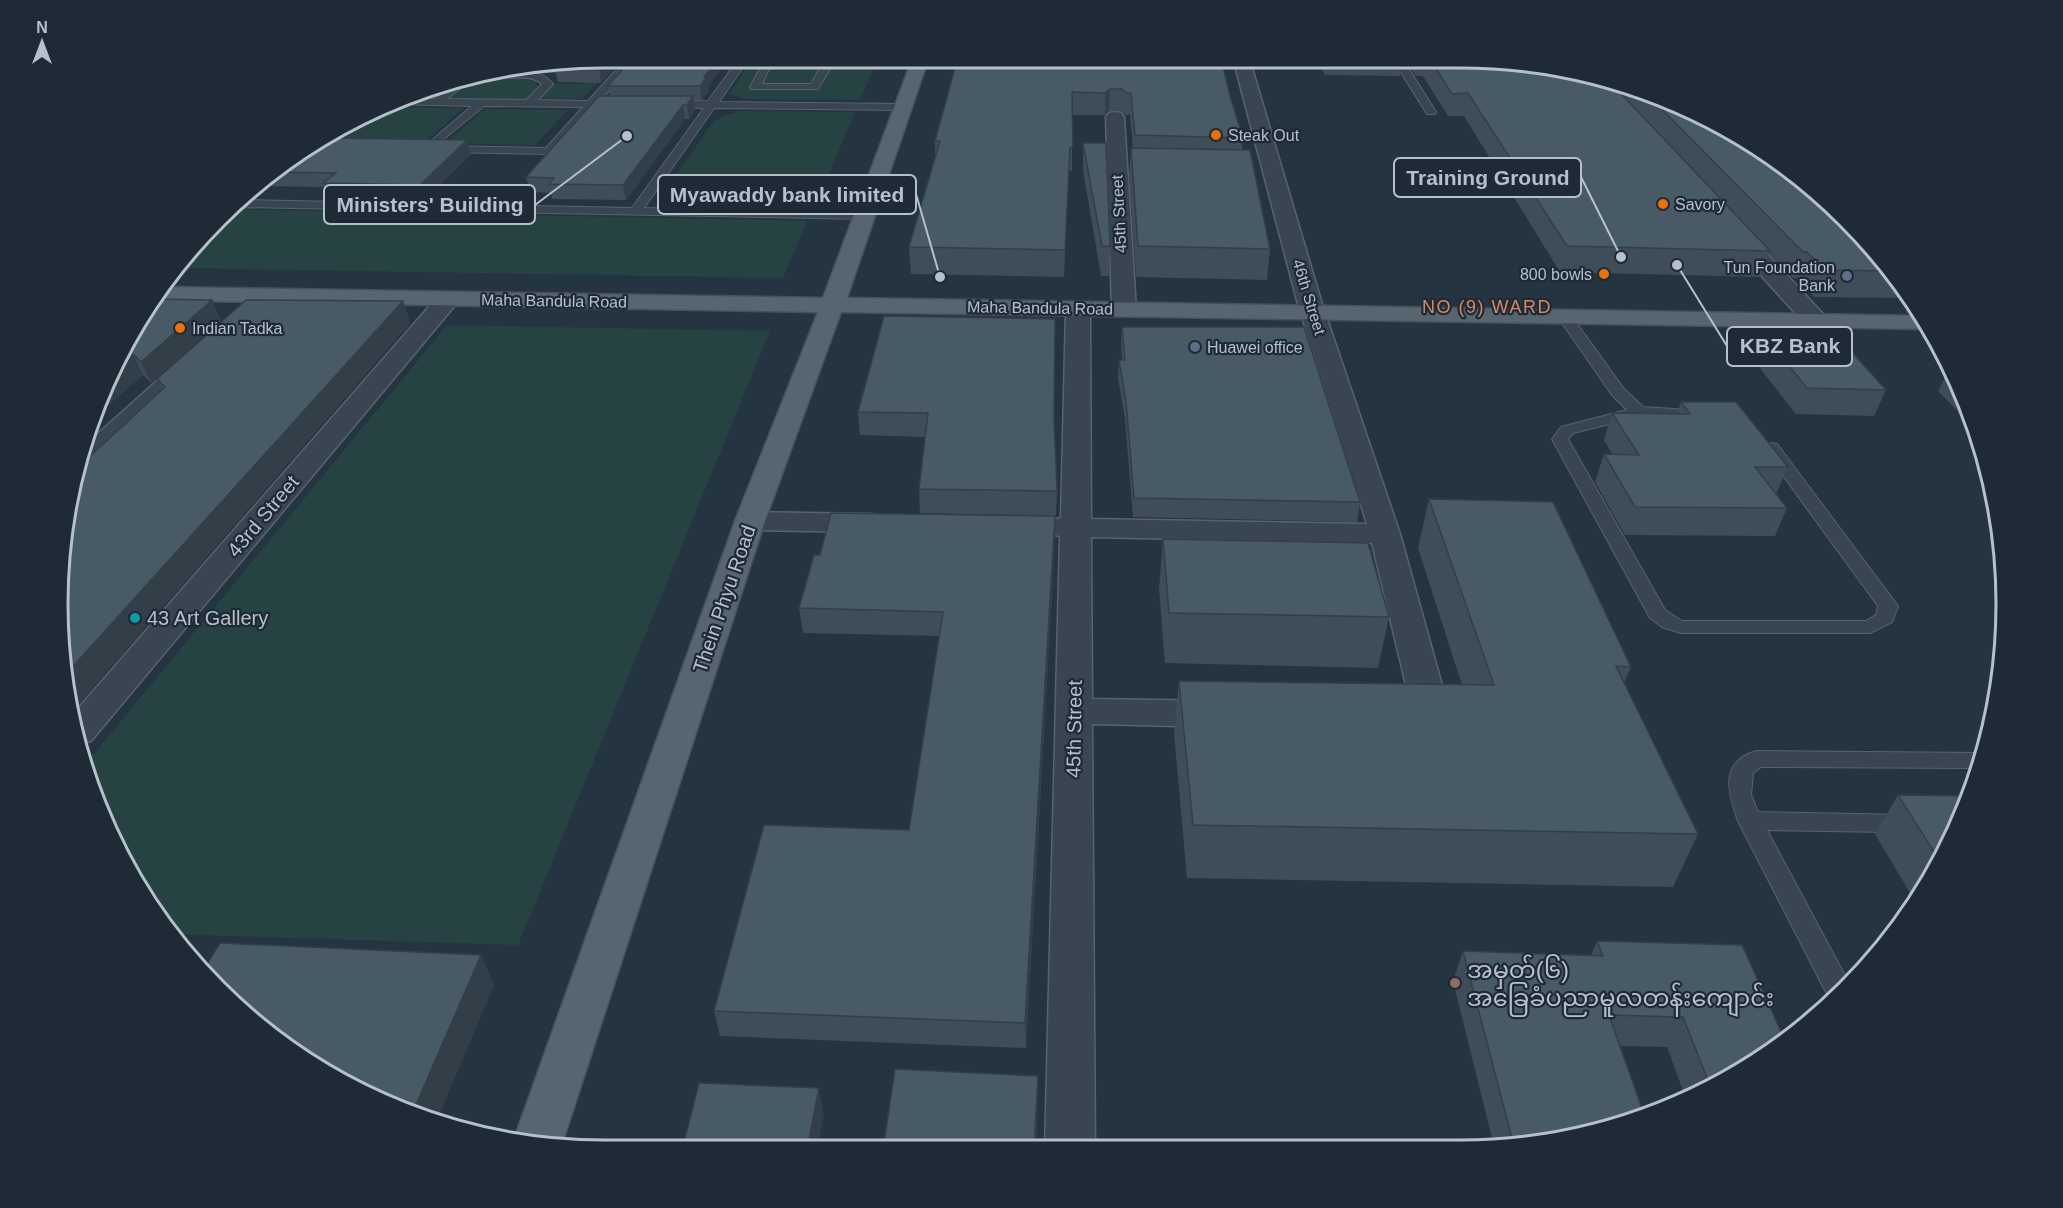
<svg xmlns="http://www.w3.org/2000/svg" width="2063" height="1208" font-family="Arial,'Noto Sans Myanmar',sans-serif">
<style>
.green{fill:#274242}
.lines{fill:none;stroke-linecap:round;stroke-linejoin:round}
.service-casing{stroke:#57636e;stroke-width:2}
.minor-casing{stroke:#57636e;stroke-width:3}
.tertiary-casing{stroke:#57636e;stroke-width:3}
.primary-casing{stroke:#46515d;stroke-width:3}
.service{fill:#394550;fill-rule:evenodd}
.minor{fill:#394550;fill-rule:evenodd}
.tertiary{fill:#394550;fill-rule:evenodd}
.primary{fill:#576570;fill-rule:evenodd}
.wall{fill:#3f4d59}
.shaded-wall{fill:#333f48}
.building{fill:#495a67;stroke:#333f48;stroke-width:1.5}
.food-dot{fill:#e8710a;stroke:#1e2a36;stroke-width:2}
.service-dot{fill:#5c6f8a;stroke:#1e2a36;stroke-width:2}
.culture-dot{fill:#0f9aa8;stroke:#1e2a36;stroke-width:2}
.education-dot{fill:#8d6e63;stroke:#1e2a36;stroke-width:2}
.labels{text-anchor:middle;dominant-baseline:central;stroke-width:4.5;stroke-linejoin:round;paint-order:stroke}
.far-poi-label{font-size:16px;fill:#b6c0cb;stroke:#1e2a36;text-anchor:start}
.far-street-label{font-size:16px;fill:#b6c0cb;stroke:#1e2a36}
.far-quarter-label{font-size:18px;letter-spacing:1.5px;fill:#d88863;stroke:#1e2a36}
.street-label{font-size:20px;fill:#b6c0cb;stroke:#1e2a36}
.poi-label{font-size:20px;fill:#b6c0cb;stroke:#1e2a36;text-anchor:start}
.near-poi-label{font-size:24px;fill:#b6c0cb;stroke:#1e2a36;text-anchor:start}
.rim{fill:none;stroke:#b6c0cb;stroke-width:3}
.leader{fill:none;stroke:#b6c0cb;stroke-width:2}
.callout-dot{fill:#b6c0cb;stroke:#1e2a36;stroke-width:2}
.callout{fill:#1e2a36;stroke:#b6c0cb;stroke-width:2}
.callout-label{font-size:21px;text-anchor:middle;font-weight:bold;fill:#b6c0cb}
</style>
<rect width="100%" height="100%" fill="#253441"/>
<g class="green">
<polygon points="608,57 622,57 582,99 540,98 554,83 584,84"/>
<polygon points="754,57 879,57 860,100 746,99 729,94"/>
<path d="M511,77L535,81L538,86L524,100H449C471,81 483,79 511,77Z"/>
<polygon points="389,107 463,108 424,143 336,141 360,123"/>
<polygon points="485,109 568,110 535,145 446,143"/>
<polygon points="741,111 855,112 814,210 678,208 665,207 658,201 714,121 723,116"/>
<polygon points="234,209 807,221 783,278 180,268"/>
<polygon points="447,325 770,331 518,945 169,934 86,780 84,766"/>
</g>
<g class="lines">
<defs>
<g id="service">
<path d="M628,57H638L600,101L620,102V106L594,107L553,153L549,154L443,152L437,149L443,146L546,148L583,107L484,106L429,151L425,150V146L472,106L395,104L404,99H435L457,81L481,77L480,80L465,85L447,99L526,100L542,84C527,72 510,82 495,75C515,72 538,66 553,84L538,100L588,101Z"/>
<polygon points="740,57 750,57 719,102 904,104 909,107 904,110 714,108 644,208 866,212 870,213 872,216 870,219 236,207 243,200 632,208 704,108 670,107 666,106 666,102 708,101"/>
<polygon points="1392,58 1402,58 1436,112 1435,114 1427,114"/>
<path d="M776,62H821L831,67L818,89H751L750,87L762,65ZM776,68H820L811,84H762L769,69Z"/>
<polygon points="1565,313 1570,314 1624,389 1643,407 1689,410 1697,415 1689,420 1638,417 1573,433 1568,439 1665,610 1682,621 1866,621 1876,615 1878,606 1763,448 1771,443 1777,444 1895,602 1898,606 1892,622 1870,633 1681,633 1662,627 1650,618 1552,439 1561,427 1627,410 1612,395 1558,317"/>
<path d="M1756,751L1983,753L1978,768L1761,767L1753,773L1751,795L1758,812L1963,816L1954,833L1767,830L1850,985L1831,1002L1738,821C1728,793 1719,762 1756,751Z"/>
</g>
<g id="minor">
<path d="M1233,58H1249L1322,304L1400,534L1443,689C1429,714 1417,734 1385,725L1380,716C1387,704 1400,702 1407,689L1372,543L1091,537L1092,699L1221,701L1234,705L1239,714L1234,723L1221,727L1092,724L1095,1150H1045L1060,536L1044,533L1040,527L1044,521L1061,518L1066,309L1070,304L1078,302L1086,304L1090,309L1091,519L1367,524L1298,304Z"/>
<polygon points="1115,112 1121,113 1124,117 1136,309 1132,314 1124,316 1116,314 1112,309 1106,117 1109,113"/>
<polygon points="1734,226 1742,227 1825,316 1828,321 1825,326 1816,328 1807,326 1726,237 1723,232 1726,227"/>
<polygon points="448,292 456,294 460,299 456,304 91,741 80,744 75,712 440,294"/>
<polygon points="750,512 872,514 883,517 887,523 883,529 872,532 750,530 739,527 735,521 739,515"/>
</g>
<polygon id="tertiary" points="196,351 205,354 209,359 205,364 85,475 74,477 76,462 83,447 187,354"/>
<polygon id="primary" points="913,57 929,57 847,298 1922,316 1929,329 841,312 765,521 562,1144 560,1148 514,1139 735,521 818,312 150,300 161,287 823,298"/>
</defs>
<use href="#service" class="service-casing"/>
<use href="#minor" class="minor-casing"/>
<use href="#tertiary" class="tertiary-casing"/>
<use href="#primary" class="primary-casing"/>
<use href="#service" class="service"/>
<use href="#minor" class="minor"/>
<use href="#tertiary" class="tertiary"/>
<use href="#primary" class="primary"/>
</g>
<g class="wall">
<polygon points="604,57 601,83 558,82 556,73 541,73 527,70"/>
<polygon points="627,57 708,87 709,90 702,100 693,100 695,110 689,119 685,119 626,200 552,199 551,193 530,192 526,177 610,96 608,86 616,76 615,70"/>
<polygon points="958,57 1230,96 1243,138 1242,150 1270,249 1267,280 1136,277 1129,175 1131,148 1133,148 1130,115 1126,115 1121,111 1109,111 1105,115 1072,115 1072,171 1069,171 1064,277 911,274 909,247 935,156 935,141"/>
<polygon points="1299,58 1403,58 1400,76 1325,75 1322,69 1303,68"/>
<polygon points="1404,58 1495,58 1635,86 1763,149 1846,217 1912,298 1814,297 1797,278 1793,278 1769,253 1760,277 1560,272 1464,116 1448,116 1423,76 1416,76"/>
<polygon points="1083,143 1110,246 1109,276 1101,276 1083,170"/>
<polygon points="471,154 424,200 328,198 324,187 256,186 271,170"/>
<polygon points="150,299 221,320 151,383 143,375 97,415"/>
<polygon points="403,301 410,323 74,709 57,604 162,390 157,379"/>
<polygon points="884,316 1054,419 1057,491 1056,516 920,513 919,489 925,437 860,435 858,412"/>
<polygon points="1122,327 1360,502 1357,522 1133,517 1125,419 1118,378 1119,360 1122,360 1121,344"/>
<polygon points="1767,330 1886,390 1874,416 1796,414 1759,367 1761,361 1757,356"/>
<polygon points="1950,368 1964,394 1973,423 1969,422 1938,391"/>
<polygon points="1681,402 1788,467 1776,494 1787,508 1775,536 1625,535 1595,482 1604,454 1612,454 1604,440 1612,413 1677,414"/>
<polygon points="1429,499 1631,667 1624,683 1698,834 1673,887 1187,878 1174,733 1179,681 1462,685 1418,548"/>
<polygon points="1055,516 1055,539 1026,1048 720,1036 714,1011 909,830 940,636 803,633 799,608 820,555"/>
<polygon points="1163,539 1389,617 1378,668 1165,663 1159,589"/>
<polygon points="1898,795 1964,813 1916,903 1875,834"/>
<polygon points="1597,941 1784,1038 1733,1078 1686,1099 1667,1047 1620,1046 1635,1122 1495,1150 1453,981 1463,951 1591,955"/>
</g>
<g class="shaded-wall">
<polygon points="611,57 625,57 601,83 599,70"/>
<polygon points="719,57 730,57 708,87 709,90 702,100 700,86 704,77"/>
<polygon points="1110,89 1109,111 1105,115 1105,93"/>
<polygon points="693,96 695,110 689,119 687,105"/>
<polygon points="683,105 685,119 626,200 623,185"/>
<polygon points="467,140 471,154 424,200 420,185"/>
<polygon points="212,300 221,320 151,383 141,362"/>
<polygon points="403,301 410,323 74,709 68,672"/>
<polygon points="133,354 143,375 97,415 120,365"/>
<polygon points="1055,516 1055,539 1026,1048 1025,1023"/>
<polygon points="481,955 494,985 436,1123 428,1122 412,1114"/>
<polygon points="1038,1076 1037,1150 1034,1150"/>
<polygon points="819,1088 824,1114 817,1150 807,1150"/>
</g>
<g class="building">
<polygon points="604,57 611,57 599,70 555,69 561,64"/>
<polygon points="627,57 719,57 704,77 707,77 700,86 608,86 622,70 615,70"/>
<polygon points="958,57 1221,58 1230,96 1243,138 1135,135 1131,93 1127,93 1122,89 1110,89 1105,93 1072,92 1073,147 1070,148 1065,250 909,247 940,141 935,141"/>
<polygon points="1429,58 1495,58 1609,81 1770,251 1567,246 1468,93 1452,94"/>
<polygon points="1644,91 1763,149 1846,217 1890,271 1825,270 1807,252 1803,252"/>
<polygon points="599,96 693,96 687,105 683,105 623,185 549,184 554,178 526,177"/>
<polygon points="331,138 467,140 420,185 323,183 336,173 269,172 271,170"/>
<polygon points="1083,143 1106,143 1110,246 1102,246"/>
<polygon points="1131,148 1250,150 1270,249 1138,246"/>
<polygon points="150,299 212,300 141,362 133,354 120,365"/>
<polygon points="246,300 403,301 68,672 57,604 75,470 165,387 157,379"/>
<polygon points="884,316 1055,319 1054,419 1057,491 919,489 928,413 858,412"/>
<polygon points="1122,327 1304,327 1360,502 1134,498 1126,401 1119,360 1125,360"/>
<polygon points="1767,330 1834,332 1886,390 1807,388 1769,341 1776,341"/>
<polygon points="1681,402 1736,402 1788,467 1755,467 1787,508 1635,507 1604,454 1639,455 1612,413 1690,414"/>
<polygon points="1429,499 1553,502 1631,667 1616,666 1698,834 1193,825 1179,681 1494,685"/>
<polygon points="831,513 1055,516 1025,1023 714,1011 764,825 909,830 943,612 799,608 814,555 820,555"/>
<polygon points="1163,539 1368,543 1389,617 1169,613"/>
<polygon points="1898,795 1970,796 1964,813 1939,860"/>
<polygon points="1597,941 1742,945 1784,1038 1733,1078 1711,1088 1683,1017 1609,1015 1645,1117 1635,1122 1514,1146 1463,951 1603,956"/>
<polygon points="220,943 481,955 412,1114 300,1059 204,969"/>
<polygon points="895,1069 1038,1076 1034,1150 883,1150"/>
<polygon points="699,1083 819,1088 807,1150 682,1150"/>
</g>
<g class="food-dot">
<circle cx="1216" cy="135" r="6"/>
<circle cx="1663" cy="204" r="6"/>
<circle cx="1604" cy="274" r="6"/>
<circle cx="180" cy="328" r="6"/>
</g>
<g class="service-dot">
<circle cx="1847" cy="276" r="6"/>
<circle cx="1195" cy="347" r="6"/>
</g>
<circle class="culture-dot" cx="135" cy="618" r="6"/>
<circle class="education-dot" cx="1455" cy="983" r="6"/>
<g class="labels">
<g class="far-poi-label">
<text x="1228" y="135">Steak Out</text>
<text x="1675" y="204">Savory</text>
<text x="1835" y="267" text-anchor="end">Tun Foundation<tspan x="1835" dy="18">Bank</tspan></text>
<text x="1592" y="274" text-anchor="end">800 bowls</text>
<text x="192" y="328">Indian Tadka</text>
<text x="1207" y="347">Huawei office</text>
</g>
<g class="far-street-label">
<text transform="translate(1119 214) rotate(-93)">45th Street</text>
<text transform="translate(1309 297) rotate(73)">46th Street</text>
<text transform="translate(554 301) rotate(1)">Maha Bandula Road</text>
<text transform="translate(1040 308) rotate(1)">Maha Bandula Road</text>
</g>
<g class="far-quarter-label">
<text x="1487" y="307">NO (9) WARD</text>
</g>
<g class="street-label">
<text transform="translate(263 516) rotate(-50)">43rd Street</text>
<text transform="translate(724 599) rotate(-71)">Thein Phyu Road</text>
<text transform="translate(1074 729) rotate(-89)">45th Street</text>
</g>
<g class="poi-label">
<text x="147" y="618">43 Art Gallery</text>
</g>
<g class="near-poi-label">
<text x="1467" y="969">အမှတ်(၆)<tspan x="1467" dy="28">အခြေခံပညာမူလတန်းကျောင်း</tspan></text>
</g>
</g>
<path d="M0 0H2063V1208H0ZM604 68H1460A536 536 0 0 1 1996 604V604A536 536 0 0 1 1460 1140H604A536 536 0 0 1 68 604V604A536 536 0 0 1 604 68Z" fill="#1e2a36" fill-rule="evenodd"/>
<path class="rim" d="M604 68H1460A536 536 0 0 1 1996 604V604A536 536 0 0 1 1460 1140H604A536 536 0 0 1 68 604V604A536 536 0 0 1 604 68Z"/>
<path class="leader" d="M1621 257L1581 177M940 277L916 194M627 136L535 205M1677 265L1727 346"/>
<g class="callout-dot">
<circle cx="1621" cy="257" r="6"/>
<circle cx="940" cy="277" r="6"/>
<circle cx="627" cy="136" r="6"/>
<circle cx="1677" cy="265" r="6"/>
</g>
<g class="callout">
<rect x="1394" y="158" width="187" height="39" rx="6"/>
<rect x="658" y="175" width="258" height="39" rx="6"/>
<rect x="324" y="185" width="211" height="39" rx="6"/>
<rect x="1727" y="327" width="125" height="39" rx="6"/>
</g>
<g class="callout-label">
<text x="1488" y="185">Training Ground</text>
<text x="787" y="202">Myawaddy bank limited</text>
<text x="430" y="212">Ministers' Building</text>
<text x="1790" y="353">KBZ Bank</text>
</g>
<g transform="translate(42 42)" stroke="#1e2a36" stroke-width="4.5" paint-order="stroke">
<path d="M0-4.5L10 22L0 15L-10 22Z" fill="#b6c0cb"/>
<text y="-9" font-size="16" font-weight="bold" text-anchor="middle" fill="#b6c0cb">N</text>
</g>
</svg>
